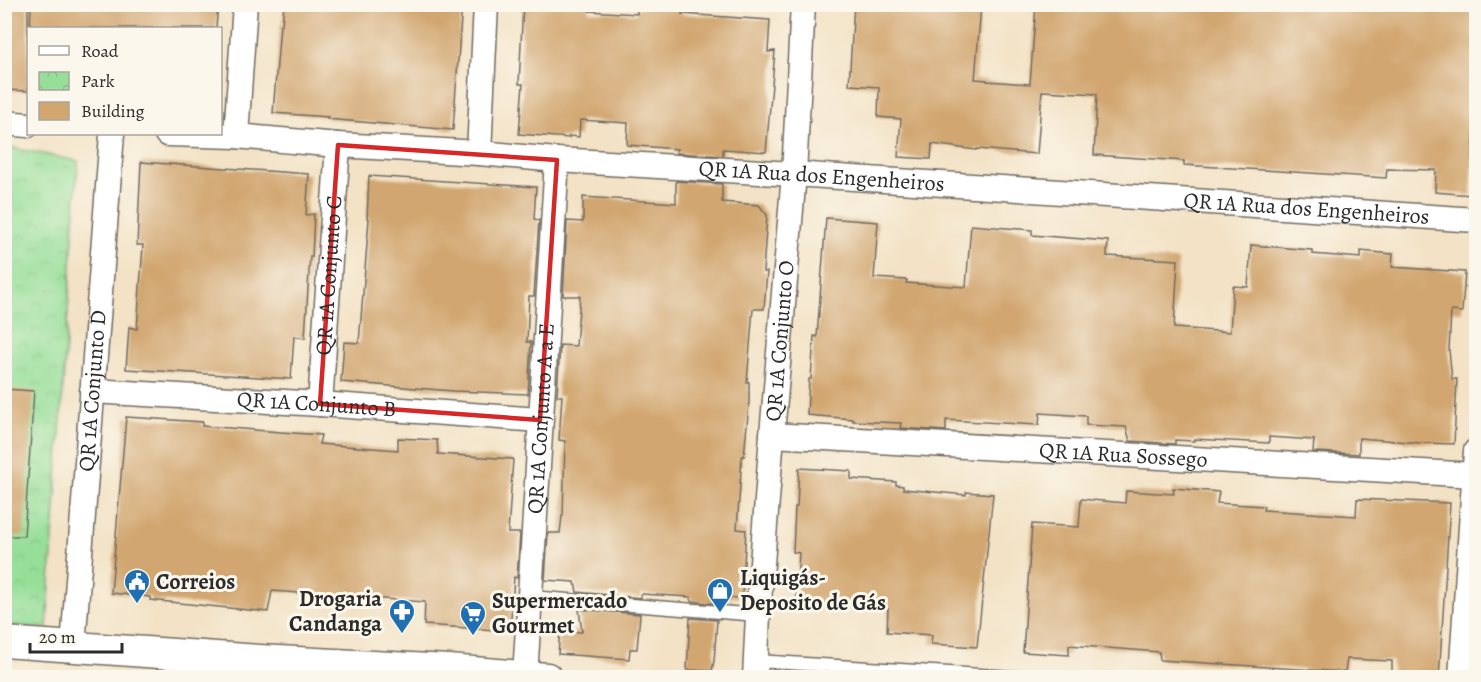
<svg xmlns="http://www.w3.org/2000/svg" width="1481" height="682" font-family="Alegreya,serif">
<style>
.park{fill:url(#park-crowns);stroke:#618562;stroke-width:1.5}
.building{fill:#d1a66f}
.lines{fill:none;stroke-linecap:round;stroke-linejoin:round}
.service-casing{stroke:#716b61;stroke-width:15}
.minor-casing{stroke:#716b61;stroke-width:27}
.tertiary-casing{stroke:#716b61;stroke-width:33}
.service{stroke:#fff;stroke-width:12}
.minor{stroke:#fff;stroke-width:24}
.tertiary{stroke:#fff;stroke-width:30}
.marked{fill:none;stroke:#d62828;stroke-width:4.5;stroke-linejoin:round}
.labels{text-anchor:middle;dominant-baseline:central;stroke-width:6;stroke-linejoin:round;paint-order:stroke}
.street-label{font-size:22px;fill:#2b2b2b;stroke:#fbf7ec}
.poi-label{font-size:22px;font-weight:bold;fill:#2b2b2b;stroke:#fbf7ec;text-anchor:start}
</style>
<defs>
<pattern id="park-crowns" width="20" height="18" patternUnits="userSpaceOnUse" patternTransform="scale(1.5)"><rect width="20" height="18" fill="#97df99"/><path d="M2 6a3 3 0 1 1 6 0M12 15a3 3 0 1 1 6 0" fill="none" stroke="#82c084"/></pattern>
</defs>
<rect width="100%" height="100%" fill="#fbf7ec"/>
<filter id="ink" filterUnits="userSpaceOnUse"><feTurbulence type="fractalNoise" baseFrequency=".0167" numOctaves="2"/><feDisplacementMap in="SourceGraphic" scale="12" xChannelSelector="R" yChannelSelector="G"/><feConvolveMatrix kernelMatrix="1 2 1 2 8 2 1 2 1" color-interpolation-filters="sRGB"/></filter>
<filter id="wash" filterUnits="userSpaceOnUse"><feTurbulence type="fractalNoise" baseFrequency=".008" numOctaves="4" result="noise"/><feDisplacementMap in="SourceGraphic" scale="24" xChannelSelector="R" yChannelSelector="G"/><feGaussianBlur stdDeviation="1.35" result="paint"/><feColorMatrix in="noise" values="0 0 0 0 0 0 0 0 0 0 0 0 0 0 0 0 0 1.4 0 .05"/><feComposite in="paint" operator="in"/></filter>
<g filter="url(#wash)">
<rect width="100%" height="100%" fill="#f3e2c5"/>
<polygon class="park" points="4,146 78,161 47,628 5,625"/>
<g id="blocks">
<g class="building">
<polygon points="31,4 218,4 216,28 30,28"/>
<polygon points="284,4 462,4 453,130 327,119 328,117 273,113 280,25 282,25"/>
<polygon points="523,4 589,4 589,11 637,14 637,8 641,8 641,4 682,4 682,14 770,20 768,52 775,51 766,152 723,149 723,156 676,153 677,149 627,145 628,123 580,120 579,137 569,136 569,138 519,134 523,84 519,84"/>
<polygon points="854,4 958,4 981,6 975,79 987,80 987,81 1030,84 1036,4 1179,4 1203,6 1203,4 1405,4 1476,11 1476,98 1471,195 1435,192 1436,170 1387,169 1386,178 1184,165 1184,161 1094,155 1097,94 1042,91 1037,154 977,149 976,150 932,144 931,159 898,157 901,119 878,117 879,87 849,85"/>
<polygon points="4,5 28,7 28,91 4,90"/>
<polygon points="141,162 309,174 306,215 314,214 312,257 310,256 305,338 294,336 291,379 126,369 129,327 137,329 143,245 137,245"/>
<polygon points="369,176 536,187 534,219 539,220 534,296 529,296 527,342 531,342 528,394 453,391 341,382 344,342 359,343 369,219 367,218"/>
<polygon points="676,181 722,184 722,202 759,205 767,215 763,272 767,272 764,309 753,309 747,382 749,382 749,404 744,456 742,456 737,529 746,530 742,598 718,597 718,604 691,601 691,597 641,594 641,598 577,592 575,582 545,580 548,533 560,533 562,516 563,516 565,441 559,440 562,396 557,396 560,345 576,346 580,296 563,296 567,221 583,222 583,197 676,203"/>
<polygon points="826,218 878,222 874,278 907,280 906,283 966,287 971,225 1032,230 1032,235 1108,241 1107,256 1178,260 1174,328 1230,332 1233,286 1248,287 1251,245 1312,250 1312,254 1361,258 1361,251 1393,254 1392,267 1465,272 1462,312 1451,311 1449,350 1452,379 1457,379 1454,444 1421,443 1359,438 1359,454 1313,452 1314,440 1269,437 1269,443 1194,439 1194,441 1175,440 1175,444 1130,441 1126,427 1086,425 1086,416 1040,413 1039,425 946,420 946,431 900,428 901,423 853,421 853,419 807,415 809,379 811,379 814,336 817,337"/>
<polygon points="4,389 34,391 24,536 4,536"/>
<polygon points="126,417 203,422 202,426 321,435 319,444 398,450 398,438 437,440 438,454 513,459 508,533 520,533 517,578 514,577 510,631 424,625 425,602 272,591 268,612 150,600 150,597 111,593"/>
<polygon points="799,468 851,471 851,479 896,482 896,485 903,486 903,489 966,495 966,492 993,494 977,647 931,644 932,635 887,632 888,609 796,600 799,553 793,552 795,507 797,507"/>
<polygon points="1173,488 1219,492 1217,503 1264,506 1263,510 1356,516 1357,499 1450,503 1439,678 1392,675 1392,661 1347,659 1345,672 1160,660 1159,652 1069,645 1069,655 1023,652 1032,524 1079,527 1081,499 1125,503 1126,491 1174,494"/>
<polygon points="579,609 640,614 637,649 630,649 629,659 558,654 560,631 582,632"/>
<polygon points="690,618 717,620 714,661 712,671 687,670"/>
</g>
</g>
</g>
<g filter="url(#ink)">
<use href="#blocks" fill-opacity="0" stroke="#716b61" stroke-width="1.5"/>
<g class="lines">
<defs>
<g id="service">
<polyline points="530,597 758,615"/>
<polyline points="757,661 1028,678"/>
</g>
<g id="minor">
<polyline points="4,123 28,125"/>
<path id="s1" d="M167,134L236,136L338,145L479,153L557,160L794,174L1476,220"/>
<polyline points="236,136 245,4"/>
<polyline points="479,153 486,4"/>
<path id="s2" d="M92,391L320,404L540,420"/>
<path id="s3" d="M320,404L338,145"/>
<path id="s4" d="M772,435L1475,475"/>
<path id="s5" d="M73,646L112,134"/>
<path id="s6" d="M525,676L557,160"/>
<path id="s7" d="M755,678L758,615L772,435L794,174L803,4"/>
<polyline points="1461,678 1476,451"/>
</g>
<polyline id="tertiary" points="4,642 259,660 449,670 547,678"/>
</defs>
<use href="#service" class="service-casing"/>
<use href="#minor" class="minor-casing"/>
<use href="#tertiary" class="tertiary-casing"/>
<use href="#service" class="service"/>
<use href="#minor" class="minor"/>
<use href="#tertiary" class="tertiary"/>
</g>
</g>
<path class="marked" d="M338,145L557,160L540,420L320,404Z"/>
<defs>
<symbol id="civic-pin" viewBox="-11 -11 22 30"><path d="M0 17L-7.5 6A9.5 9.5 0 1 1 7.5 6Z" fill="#1f6fb2" stroke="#fbf7ec"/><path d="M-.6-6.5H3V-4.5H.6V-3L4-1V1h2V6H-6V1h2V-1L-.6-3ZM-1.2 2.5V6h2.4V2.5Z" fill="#fff"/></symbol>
<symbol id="shop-pin" viewBox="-11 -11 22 30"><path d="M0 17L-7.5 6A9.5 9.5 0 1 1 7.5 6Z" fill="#1f6fb2" stroke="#fbf7ec"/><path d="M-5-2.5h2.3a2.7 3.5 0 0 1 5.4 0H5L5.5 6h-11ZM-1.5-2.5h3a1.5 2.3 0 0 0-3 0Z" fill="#fff"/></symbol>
<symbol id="pharmacy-pin" viewBox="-11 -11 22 30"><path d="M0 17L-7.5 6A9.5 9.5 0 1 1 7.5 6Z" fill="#1f6fb2" stroke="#fbf7ec"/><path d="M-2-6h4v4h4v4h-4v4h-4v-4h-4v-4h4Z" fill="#fff"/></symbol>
<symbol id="supermarket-pin" viewBox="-11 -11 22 30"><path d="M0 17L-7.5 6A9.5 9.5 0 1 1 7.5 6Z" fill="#1f6fb2" stroke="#fbf7ec"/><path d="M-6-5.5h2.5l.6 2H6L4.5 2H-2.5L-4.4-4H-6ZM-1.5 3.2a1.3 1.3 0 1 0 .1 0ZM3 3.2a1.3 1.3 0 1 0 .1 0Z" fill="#fff"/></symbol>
</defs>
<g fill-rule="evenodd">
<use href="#civic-pin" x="122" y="567" width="30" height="40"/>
<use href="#shop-pin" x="705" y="576" width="30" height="40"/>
<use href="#pharmacy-pin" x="387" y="597" width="30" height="40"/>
<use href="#supermarket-pin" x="458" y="599" width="30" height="40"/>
</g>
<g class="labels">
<g class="street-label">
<text stroke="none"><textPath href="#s1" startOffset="656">QR 1A Rua dos Engenheiros</textPath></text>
<text stroke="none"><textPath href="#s1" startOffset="1142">QR 1A Rua dos Engenheiros</textPath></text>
<text stroke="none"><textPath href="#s3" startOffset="129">QR 1A Conjunto C</textPath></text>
<text stroke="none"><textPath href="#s7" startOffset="338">QR 1A Conjunto O</textPath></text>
<text stroke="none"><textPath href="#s5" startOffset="256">QR 1A Conjunto D</textPath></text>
<text stroke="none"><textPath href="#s2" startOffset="225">QR 1A Conjunto B</textPath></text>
<text stroke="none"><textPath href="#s6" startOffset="258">QR 1A Conjunto A a E</textPath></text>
<text stroke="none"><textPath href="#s4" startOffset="352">QR 1A Rua Sossego</textPath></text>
</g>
<g class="poi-label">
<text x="740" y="578">Liquigás-<tspan x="740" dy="25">Deposito de Gás</tspan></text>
<text x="156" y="582">Correios</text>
<text x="382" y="599" text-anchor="end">Drogaria<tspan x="382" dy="25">Candanga</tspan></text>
<text x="492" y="601">Supermercado<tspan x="492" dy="25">Gourmet</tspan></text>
</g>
</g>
<rect width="1481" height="682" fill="none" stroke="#fbf7ec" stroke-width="24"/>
<rect x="27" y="27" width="195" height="108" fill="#fbf7ec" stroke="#a8a59f" stroke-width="1.5"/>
<rect x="39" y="46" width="30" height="9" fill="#ffffff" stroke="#a8a59f" stroke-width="1.5"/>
<text x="81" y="57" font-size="18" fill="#2b2b2b">Road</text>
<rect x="39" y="72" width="30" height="18" fill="url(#park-crowns)" stroke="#a8a59f" stroke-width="1.5"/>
<text x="81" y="87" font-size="18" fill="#2b2b2b">Park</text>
<rect x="39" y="102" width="30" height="18" fill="#d1a66f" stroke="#a8a59f" stroke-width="1.5"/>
<text x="81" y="117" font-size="18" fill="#2b2b2b">Building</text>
<path d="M30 643v9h92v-9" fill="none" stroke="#2b2b2b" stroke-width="3"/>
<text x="39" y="643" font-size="18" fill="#2b2b2b" stroke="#fbf7ec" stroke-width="4.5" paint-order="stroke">20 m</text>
</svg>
